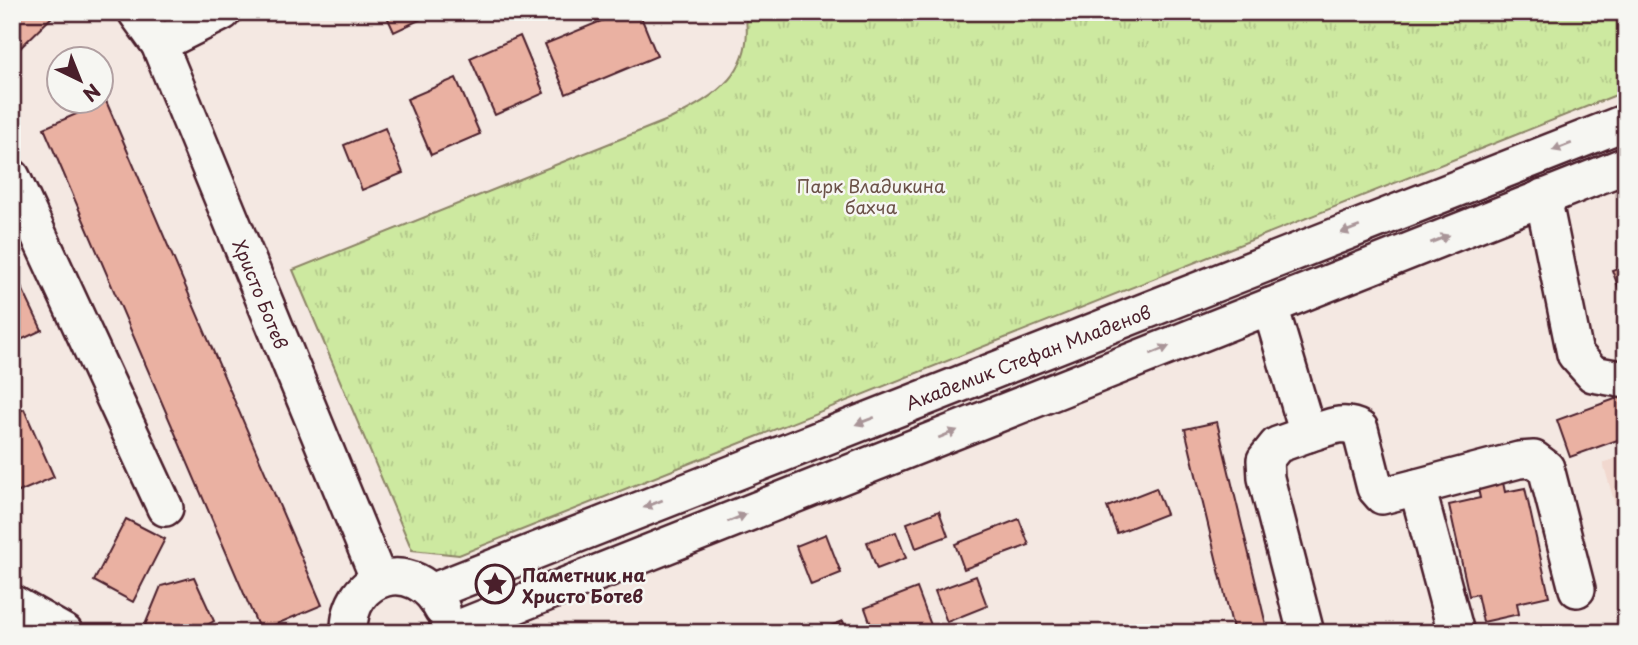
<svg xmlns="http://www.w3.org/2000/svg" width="1638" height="645" font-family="'Playpen Sans',sans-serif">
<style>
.built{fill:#f1d8cf}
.grass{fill:url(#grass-tufts);stroke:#8c8466;stroke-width:2}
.building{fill:#eab1a2;stroke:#4a1f2b;stroke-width:2}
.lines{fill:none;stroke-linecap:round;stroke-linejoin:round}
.minor-casing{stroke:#4a1f2b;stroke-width:40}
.minor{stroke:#f6f6f2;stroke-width:35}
.oneway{fill:#a99598}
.labels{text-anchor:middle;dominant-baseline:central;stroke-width:5;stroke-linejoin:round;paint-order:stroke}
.park-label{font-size:18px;fill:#6b5248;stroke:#f6f6f2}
.street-label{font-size:18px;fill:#4a1f2b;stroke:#f6f6f2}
.poi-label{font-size:18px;font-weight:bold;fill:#4a1f2b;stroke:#f6f6f2;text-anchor:start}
</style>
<defs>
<pattern id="grass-tufts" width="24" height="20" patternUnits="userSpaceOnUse" patternTransform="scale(1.75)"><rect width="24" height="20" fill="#cde9a0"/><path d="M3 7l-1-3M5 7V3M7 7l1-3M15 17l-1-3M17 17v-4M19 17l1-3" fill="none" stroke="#b2c78a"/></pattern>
</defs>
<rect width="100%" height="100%" fill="#f4e8e2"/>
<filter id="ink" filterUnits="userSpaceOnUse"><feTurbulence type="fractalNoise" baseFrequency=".0143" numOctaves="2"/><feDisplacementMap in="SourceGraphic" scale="14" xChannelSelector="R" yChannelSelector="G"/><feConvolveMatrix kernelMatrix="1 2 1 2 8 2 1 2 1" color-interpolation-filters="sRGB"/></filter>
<g filter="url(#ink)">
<polygon class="built" points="1626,454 1626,542 1603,463"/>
<path class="grass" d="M745,12H1626V91L459,555L412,550L293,270L670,119C717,96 756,71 745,12Z"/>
<g class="building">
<polygon points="12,12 57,12 12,56"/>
<polygon points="385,12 436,12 394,32"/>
<polygon points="623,12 639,12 657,56 566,94 545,44"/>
<polygon points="520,36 544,93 495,115 470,58"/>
<polygon points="456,78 480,134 431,155 407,99"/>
<polygon points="106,101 322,605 260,631 44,128"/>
<polygon points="385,128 403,173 362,190 344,145"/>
<polygon points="1626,265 1626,307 1612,270"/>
<polygon points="21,286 42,330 12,344 12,290"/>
<polygon points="1626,395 1626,437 1570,457 1557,420"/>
<polygon points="24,409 54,477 12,495 12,415"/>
<polygon points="1217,422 1268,633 1234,633 1185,429"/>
<polygon points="1502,478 1505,492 1525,488 1549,596 1517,603 1519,614 1483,622 1477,594 1469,596 1449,505 1480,498 1477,484"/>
<polygon points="1156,488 1166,514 1117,533 1107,507"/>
<polygon points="939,511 948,536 916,548 907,523"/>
<polygon points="126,519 165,539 133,602 94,581"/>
<polygon points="1019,519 1029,545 964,569 955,544"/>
<polygon points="896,532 906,558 877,569 867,542"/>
<polygon points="826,534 841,573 811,585 796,546"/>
<polygon points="976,576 987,606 947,622 935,591"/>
<polygon points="194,577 214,621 193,633 155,633 145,625 161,586"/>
<polygon points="917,588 932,628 920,633 874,633 865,608"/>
<polygon points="843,621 848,633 813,633"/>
</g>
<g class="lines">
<defs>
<g id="minor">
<polyline points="136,12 159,44 379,580"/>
<polyline points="159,44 223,12"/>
<polyline points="12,177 165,508"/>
<polyline points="1543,197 1575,354 1593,374 1626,380"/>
<path d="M1270,306L1308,434C1326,429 1343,419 1360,429L1375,488L1382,496L1417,487L1456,633"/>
<polyline points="1417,487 1519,460 1534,459 1546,468 1577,589"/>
<polyline points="431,592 1626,122"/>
<polyline points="12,603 65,633"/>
<path d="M349,633C347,573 416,555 442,609"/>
<polyline points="446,633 1626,165"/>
<polyline points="1306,633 1266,478 1265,460 1277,445 1308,434"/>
</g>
</defs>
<use href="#minor" class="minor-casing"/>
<use href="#minor" class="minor"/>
</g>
<defs><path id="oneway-solid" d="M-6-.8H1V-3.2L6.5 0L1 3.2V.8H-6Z" transform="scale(1.75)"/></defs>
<g class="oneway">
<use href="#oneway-solid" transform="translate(1562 147) rotate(159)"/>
<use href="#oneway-solid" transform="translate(1350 230) rotate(159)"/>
<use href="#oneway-solid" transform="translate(1440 239) rotate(-22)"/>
<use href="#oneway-solid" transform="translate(1160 350) rotate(-22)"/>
<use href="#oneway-solid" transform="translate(865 421) rotate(159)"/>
<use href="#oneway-solid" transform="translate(948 434) rotate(-22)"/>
<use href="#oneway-solid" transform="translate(653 504) rotate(158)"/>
<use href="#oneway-solid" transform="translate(737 518) rotate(-22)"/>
</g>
</g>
<defs>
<symbol id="sight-ring" viewBox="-11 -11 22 22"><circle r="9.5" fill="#f6f6f2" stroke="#4a1f2b" stroke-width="1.5"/><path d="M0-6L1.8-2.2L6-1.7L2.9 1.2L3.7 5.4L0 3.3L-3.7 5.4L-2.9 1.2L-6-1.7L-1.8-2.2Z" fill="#4a1f2b"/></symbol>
</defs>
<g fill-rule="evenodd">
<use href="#sight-ring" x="473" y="562" width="44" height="44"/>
</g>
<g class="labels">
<g class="park-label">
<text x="871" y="185">Парк Владикина<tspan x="871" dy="21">бахча</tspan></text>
</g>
<g class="street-label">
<text transform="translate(261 294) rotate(68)">Христо Ботев</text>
<text transform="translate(1028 357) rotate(-21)">Академик Стефан Младенов</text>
</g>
<g class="poi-label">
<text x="522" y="574">Паметник на<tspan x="522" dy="21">Христо Ботев</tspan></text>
</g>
</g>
<rect width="1638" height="645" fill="none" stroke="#f6f6f2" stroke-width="42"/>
<rect x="21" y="21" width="1596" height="603" fill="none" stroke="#4a1f2b" stroke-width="2.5" filter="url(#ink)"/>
<g transform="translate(80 80) rotate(137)"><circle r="33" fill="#f6f6f2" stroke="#b1a0a2" stroke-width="2"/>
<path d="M0-5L12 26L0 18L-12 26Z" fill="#4a1f2b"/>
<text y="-10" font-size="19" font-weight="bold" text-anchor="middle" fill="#4a1f2b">N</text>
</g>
</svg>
